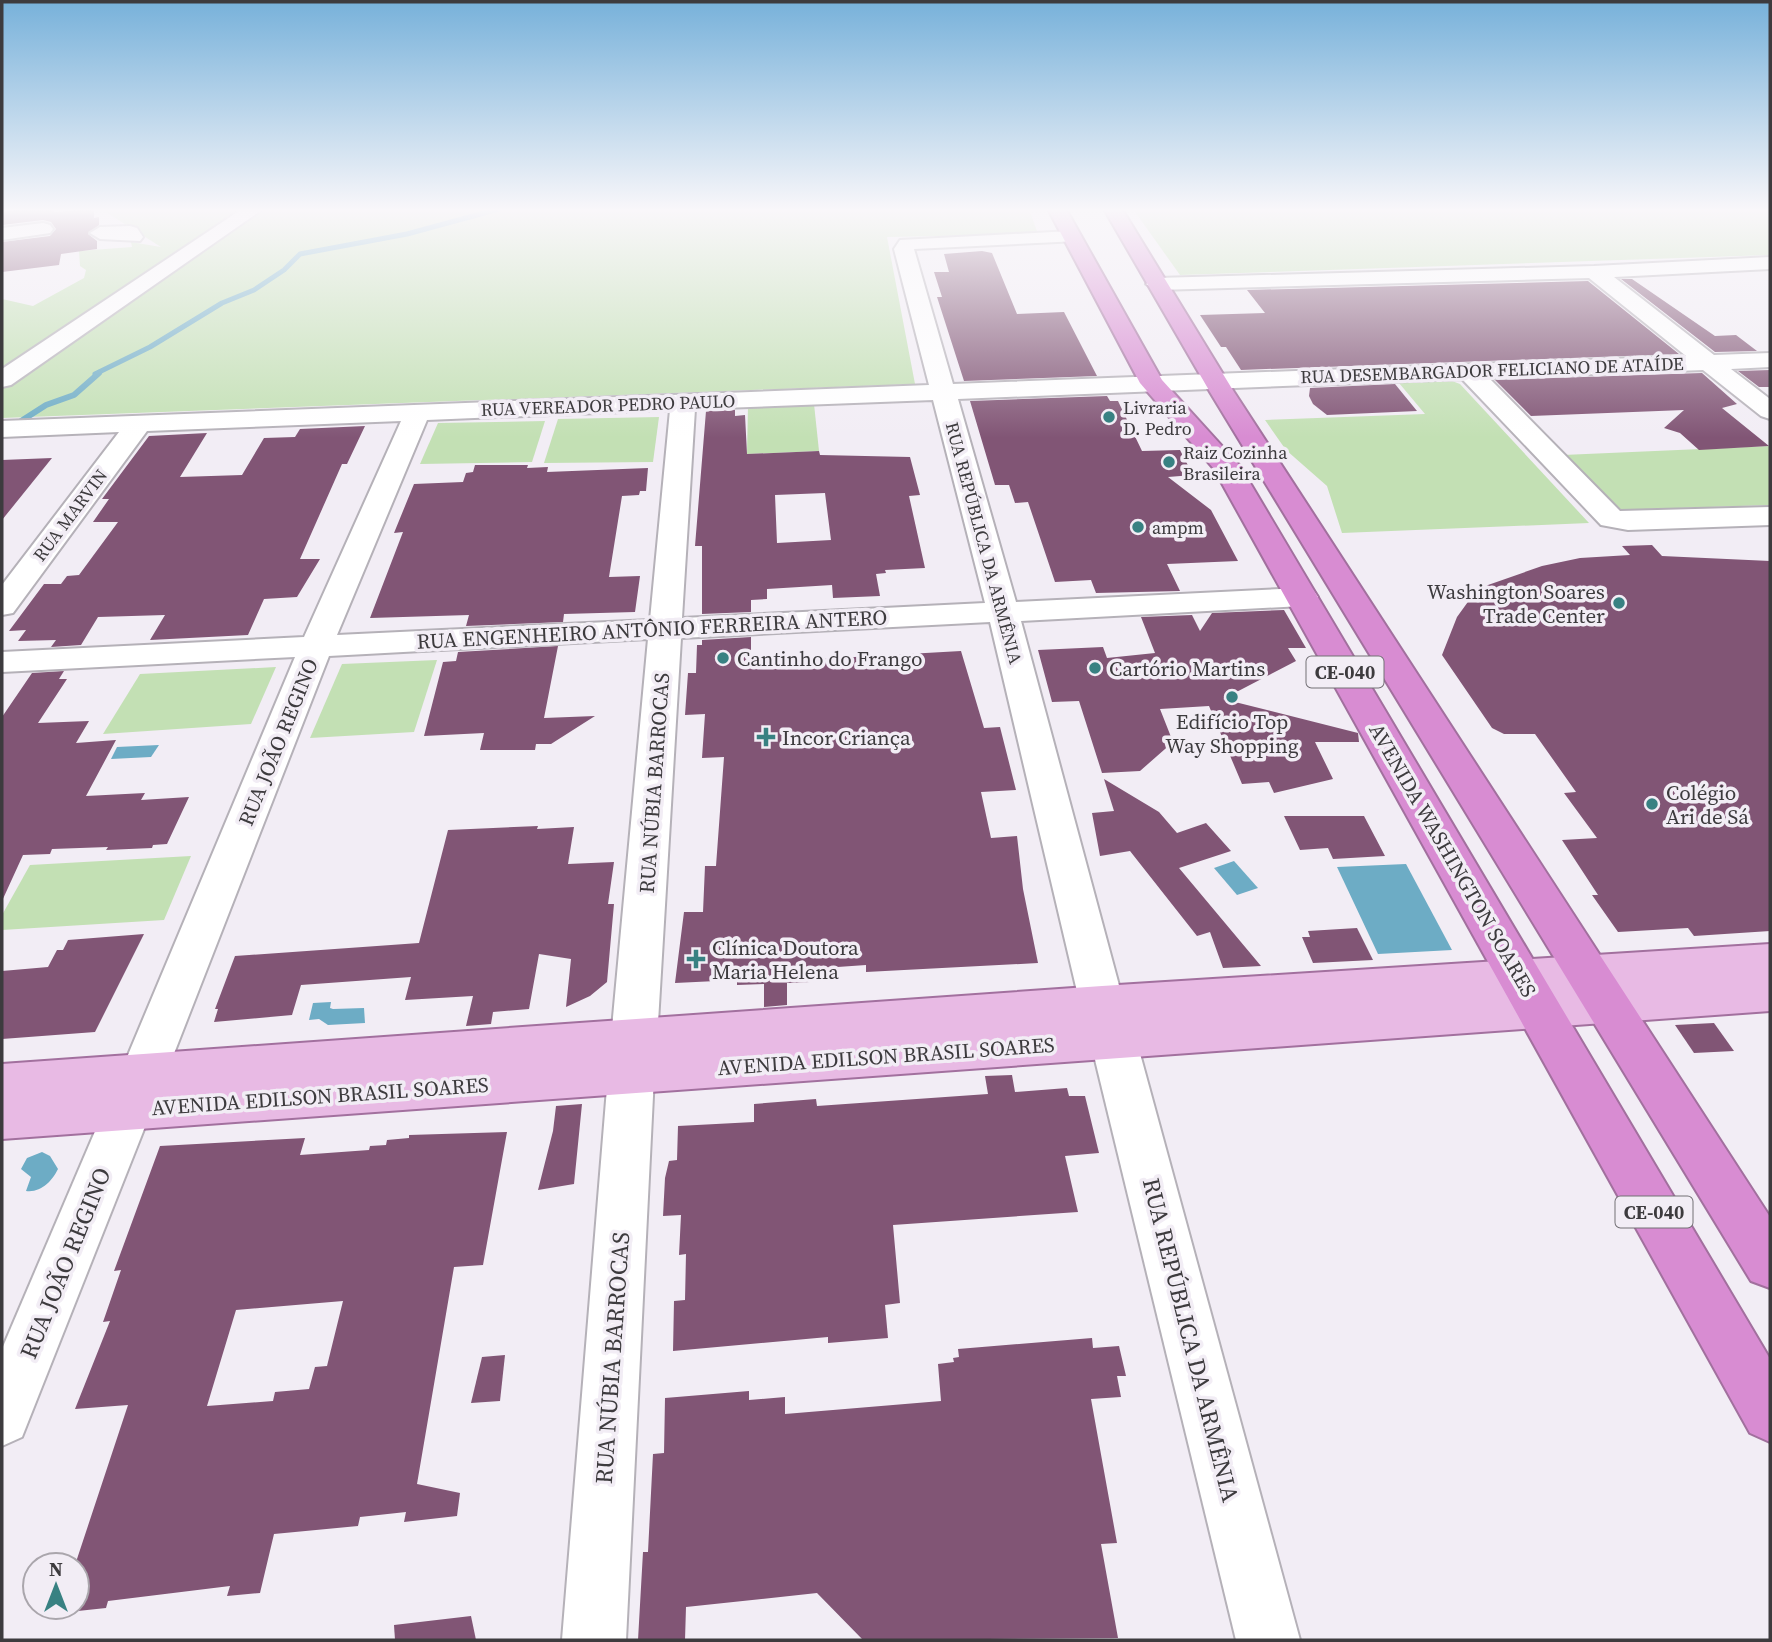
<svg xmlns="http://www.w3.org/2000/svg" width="1772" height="1642" font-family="'Source Serif 4',serif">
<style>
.green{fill:#c3e0b4}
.water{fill:#6dacc5}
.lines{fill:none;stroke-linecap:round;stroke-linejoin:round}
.stream-far1{stroke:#6dacc5;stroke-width:5}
.stream{stroke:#6dacc5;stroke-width:6}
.building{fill:#815575;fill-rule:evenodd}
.minor-casing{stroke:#b5b1b8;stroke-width:4}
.major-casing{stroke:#a2709e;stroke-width:4}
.highway-casing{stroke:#a2709e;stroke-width:4}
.minor{fill:#fff;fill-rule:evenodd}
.major{fill:#e8bae4;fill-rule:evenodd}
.highway{fill:#d88cd2;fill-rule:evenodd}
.poi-dot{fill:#388182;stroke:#f2edf5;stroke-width:2.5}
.labels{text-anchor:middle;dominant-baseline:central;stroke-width:7;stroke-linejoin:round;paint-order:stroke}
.far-street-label{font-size:18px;fill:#3d3b3e;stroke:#f2edf5}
.far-poi-label{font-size:18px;fill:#3d3b3e;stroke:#f2edf5;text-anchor:start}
.shield{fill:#f2edf5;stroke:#737075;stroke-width:2}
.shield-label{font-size:19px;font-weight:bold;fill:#3d3b3e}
.poi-label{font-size:21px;fill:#3d3b3e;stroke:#f2edf5;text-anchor:start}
.street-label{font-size:21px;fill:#3d3b3e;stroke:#f2edf5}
.near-street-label{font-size:24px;fill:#3d3b3e;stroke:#f2edf5}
</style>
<rect width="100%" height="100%" fill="#f2edf5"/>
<g class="green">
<polygon points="101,209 1029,209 1038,234 887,237 915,384 2,418 2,299 33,306 84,278 86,270 80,266 79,251 132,247 131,242 161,247"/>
<polygon points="1133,209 1770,209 1770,255 1180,275"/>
<polygon points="1452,381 1460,384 1589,523 1342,533 1327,486 1286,450 1265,420 1425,414 1399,383"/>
<polygon points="814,404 819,451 747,454 748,406"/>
<polygon points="659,417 653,462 544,463 558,419"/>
<polygon points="545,421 532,462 420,464 438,423"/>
<polygon points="1770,446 1770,505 1616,510 1563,455"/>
<polygon points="437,660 414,732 310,738 342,664"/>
<polygon points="276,667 251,724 103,734 140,674"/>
<polygon points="191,856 164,920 2,930 2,915 30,865"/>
</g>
<g class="water">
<polygon points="159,745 151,757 111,759 117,747"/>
<polygon points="1234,861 1258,888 1237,895 1214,868"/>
<polygon points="1406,864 1452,950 1378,954 1337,867"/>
<polygon points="331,1002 330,1008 333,1009 364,1008 365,1023 328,1025 319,1019 309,1020 313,1003"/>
<path d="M42,1152L50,1156L58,1169C52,1181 41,1193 26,1191L31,1177L21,1169L27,1158Z"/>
</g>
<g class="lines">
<polyline class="stream-far1" points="95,374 150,347 222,303 254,290 284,270 300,254 407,234 499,209"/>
<polyline class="stream" points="18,423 46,405 74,395 99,373"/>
</g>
<g class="building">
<polygon points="20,209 55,209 54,212 94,209 94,218 99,217 99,225 88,234 97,241 97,249 61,254 59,265 2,272 2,242 50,236 56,229 51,222 43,220 2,225 2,212"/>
<polygon points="982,251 992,253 1017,314 1064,312 1097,376 964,381 937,297 942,297 934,272 949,272 944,254"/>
<polygon points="1621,279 1632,279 1715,336 1736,335 1757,351 1715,352"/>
<polygon points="1588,281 1679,354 1241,370 1226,347 1221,347 1200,315 1265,313 1247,290"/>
<polygon points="1770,370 1770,387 1759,387 1738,371"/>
<polygon points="1702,373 1737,404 1722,408 1769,446 1699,450 1680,433 1664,428 1684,410 1531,416 1495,380"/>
<polygon points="1395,384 1417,411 1327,415 1313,404 1309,396 1310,388"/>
<polygon points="1107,396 1110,401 1118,401 1142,451 1180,450 1193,475 1168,477 1211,510 1238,561 1167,564 1180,591 1096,593 1091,580 1055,582 1028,502 1015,503 1009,485 995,485 970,401"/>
<path d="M735,410V416L745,415L747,454L819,451L820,455L910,457L920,495L909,496L925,568L885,570L886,573L876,574L880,596L833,598L832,585L767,589V599L751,600V612L702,614V546H695L706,411ZM825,493L831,540L777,543L775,495Z"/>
<polygon points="365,426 347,464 342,464 300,559 320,559 297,597 264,599 248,635 150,640 165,615 98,617 81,645 51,647 56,640 18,641 26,630 9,631 44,584 61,584 67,576 79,575 118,522 93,522 109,499 102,499 149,436 207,433 180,477 242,475 264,438 295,437 300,429"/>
<polygon points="52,458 2,520 2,460"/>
<polygon points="475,465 528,465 527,468 548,467 547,472 648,468 646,491 640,491 639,495 622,496 609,577 640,576 635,612 564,614 563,622 466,626 469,615 370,618 403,532 394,533 414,484 463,482 466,473 473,472"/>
<polygon points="1652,545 1662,556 1770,561 1770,931 1694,936 1688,928 1618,932 1592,895 1598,895 1562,840 1597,838 1564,793 1576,792 1535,734 1504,734 1492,728 1442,655 1457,617 1470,599 1488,585 1542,566 1580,558 1630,555 1622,546"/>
<polygon points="1284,610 1306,648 1288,648 1296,661 1223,699 1358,733 1359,742 1315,742 1333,779 1274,793 1269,782 1242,784 1209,706 1160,709 1173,742 1140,771 1102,773 1079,701 1052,702 1038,650 1103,647 1107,658 1155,653 1141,617 1192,615 1200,631 1212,613"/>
<polygon points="751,637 751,658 819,655 819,659 961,651 984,728 1000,727 1016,790 981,792 991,838 1017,836 1023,889 1038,963 866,972 866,965 809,969 810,982 787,983 787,1005 764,1007 764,984 737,985 737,980 675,983 684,912 703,912 705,866 716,866 724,757 702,758 705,714 685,715 688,673 696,673 697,645 702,645 702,640"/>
<polygon points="558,646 544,718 595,716 551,744 536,744 535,750 480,750 484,733 424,736 443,662 456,661 458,652"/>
<polygon points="64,671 59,679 67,679 38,723 89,721 76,743 116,740 86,796 145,793 141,800 189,797 167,844 153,845 152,848 106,850 108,847 52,849 50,854 23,855 2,901 2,717 32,673"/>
<polygon points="1104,779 1159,812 1177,833 1206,823 1231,851 1179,868 1261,966 1223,968 1210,932 1197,936 1130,851 1100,856 1092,813 1114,811"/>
<polygon points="1284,816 1364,816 1385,856 1333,859 1328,848 1300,850"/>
<polygon points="538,826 537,829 574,827 568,864 614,862 608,904 614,904 607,982 590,996 566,1007 571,959 539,954 529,1009 493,1012 491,1024 466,1026 473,996 405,1000 411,977 301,985 292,1015 214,1022 218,1009 215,1009 235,956 419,943 448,830"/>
<polygon points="1357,928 1373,960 1313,963 1302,937 1310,937 1308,931"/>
<polygon points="144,934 95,1032 2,1039 2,971 48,967 57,950 63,950 68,940"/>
<polygon points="1714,1023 1734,1051 1694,1053 1675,1025"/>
<polygon points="1012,1075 1015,1092 1067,1088 1069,1096 1085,1096 1099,1153 1065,1156 1078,1212 893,1225 900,1303 885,1305 888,1338 828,1343 828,1337 673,1351 674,1301 685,1300 686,1254 679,1255 681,1215 663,1216 665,1178 669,1161 677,1160 678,1126 754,1122 754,1104 816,1099 817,1106 988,1094 985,1076"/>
<polygon points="582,1104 574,1184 538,1190 553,1131 556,1106"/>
<path d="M507,1132L483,1265L454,1267L417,1484L460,1493L457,1516L404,1522L406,1512L360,1517L358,1526L274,1534L260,1593L227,1596L230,1586L108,1601L106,1608L59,1613L61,1607H77L75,1565L128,1405L75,1409L110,1321L103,1322L121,1270L114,1271L160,1146L305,1138L300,1155L369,1150L370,1146L386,1145L387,1140L409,1138V1135ZM343,1301L327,1366L315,1367L309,1389L275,1392L273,1401L207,1406L236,1310Z"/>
<polygon points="1092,1338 1093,1348 1119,1346 1126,1376 1117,1376 1121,1397 1091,1399 1117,1543 1101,1544 1118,1638 863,1640 817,1593 686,1607 685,1640 638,1640 643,1552 648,1552 653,1454 664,1453 665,1398 749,1391 749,1400 785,1397 785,1414 941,1401 938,1364 954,1362 953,1358 959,1357 958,1349"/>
<polygon points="505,1355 500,1401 471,1403 482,1357"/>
<polygon points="471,1616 476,1640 395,1640 394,1625"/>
</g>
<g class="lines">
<defs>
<g id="minor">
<polygon points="242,209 263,209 11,385 2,387 2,369"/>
<polygon points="43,223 50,225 53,229 50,233 2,240 2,228"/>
<polygon points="130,226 137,228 143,237 140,241 100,239 90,233 100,227"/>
<path d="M1071,231L1081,237L1078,241L914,249L953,384L1686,356L1589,278L1157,290L1146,284L1157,278L1594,266L1770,257V269L1614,277L1714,355L1770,353V367L1731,369L1770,399V419L1761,416L1703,370L1489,378L1620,511L1770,507V525L1628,530L1601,525L1462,379L958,399L1016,602L1302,588L1313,590L1318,597L1313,604L1302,606L1021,621L1124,1004L1118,1017L1102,1022L1086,1017L1080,1004L990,622L681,638L657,1039L650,1052L634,1058L647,1062L654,1076L626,1640H562L608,1076L615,1062L631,1057L618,1052L611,1039L648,639L329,656L166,1074L159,1088L143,1094L127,1088L120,1074L295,657L2,672V652L304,637L401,421L147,431L13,613L2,615V585L119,432L2,437V421L929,385L894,249L900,240ZM933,400L985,603L682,618L695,409ZM670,410L650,620L337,635L427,420Z"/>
<polygon points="1113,1020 1129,1026 1136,1039 1300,1640 1236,1640 1090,1039 1097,1026"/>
<polygon points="128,1088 145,1094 152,1109 22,1437 2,1446 2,1349 111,1094"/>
</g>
<polygon id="major" points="1770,944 1770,1011 2,1139 2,1064 1102,986"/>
<g id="highway">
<polygon points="1048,209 1066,209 1162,380 1240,466 1770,1359 1770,1442 1750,1433 1214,469 1140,383"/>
<polygon points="1104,209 1122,209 1234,392 1770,1217 1770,1288 1751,1281 1210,392"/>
</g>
</defs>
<use href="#minor" class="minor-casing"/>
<use href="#major" class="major-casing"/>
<use href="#highway" class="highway-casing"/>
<use href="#minor" class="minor"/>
<use href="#major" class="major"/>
<use href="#highway" class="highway"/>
</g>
<linearGradient id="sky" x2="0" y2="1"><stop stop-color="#77b1da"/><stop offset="0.48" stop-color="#f9f7fa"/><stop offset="1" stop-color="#f9f7fa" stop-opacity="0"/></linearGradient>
<rect width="1772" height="438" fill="url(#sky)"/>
<g class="poi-dot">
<circle cx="1109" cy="417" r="7"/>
<circle cx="1169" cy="462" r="7"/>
<circle cx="1138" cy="527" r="7"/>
<circle cx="1619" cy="603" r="7"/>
<circle cx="723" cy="658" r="7"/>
<circle cx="1095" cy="668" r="7"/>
<circle cx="1232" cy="697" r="7"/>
<path d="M762.5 726.5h7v7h7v7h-7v7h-7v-7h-7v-7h7z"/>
<circle cx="1652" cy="804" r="7"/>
<path d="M692.5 948.5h7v7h7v7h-7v7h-7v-7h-7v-7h7z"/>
</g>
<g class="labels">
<g class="far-street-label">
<text transform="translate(1492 370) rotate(-2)">RUA DESEMBARGADOR FELICIANO DE ATAÍDE</text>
<text transform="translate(608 405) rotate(-2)">RUA VEREADOR PEDRO PAULO</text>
<text transform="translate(70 515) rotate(-53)">RUA MARVIN</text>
<text transform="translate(984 543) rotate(75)">RUA REPÚBLICA DA ARMÊNIA</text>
</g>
<g class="far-poi-label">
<text x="1123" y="407">Livraria<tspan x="1123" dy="21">D. Pedro</tspan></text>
<text x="1183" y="452">Raiz Cozinha<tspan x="1183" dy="21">Brasileira</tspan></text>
<text x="1152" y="527">ampm</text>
</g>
<g class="shield">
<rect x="1306.5" y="656.5" width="77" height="31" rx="5"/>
<rect x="1615.5" y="1196.5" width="77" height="31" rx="5"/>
</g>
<g class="shield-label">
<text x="1345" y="672">CE-040</text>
<text x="1654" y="1212">CE-040</text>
</g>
<g class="poi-label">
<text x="1605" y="591" text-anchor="end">Washington Soares<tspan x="1605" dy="24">Trade Center</tspan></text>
<text x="737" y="658">Cantinho do Frango</text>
<text x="1109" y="668">Cartório Martins</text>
<text x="1232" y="721" text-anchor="middle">Edifício Top<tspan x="1232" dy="24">Way Shopping</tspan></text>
<text x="782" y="737">Incor Criança</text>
<text x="1666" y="792">Colégio<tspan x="1666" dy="24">Ari de Sá</tspan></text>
<text x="712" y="947">Clínica Doutora<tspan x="712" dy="24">Maria Helena</tspan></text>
</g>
<g class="street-label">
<text transform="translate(652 629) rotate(-3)">RUA ENGENHEIRO ANTÔNIO FERREIRA ANTERO</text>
<text transform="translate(278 742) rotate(-68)">RUA JOÃO REGINO</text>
<text transform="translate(654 783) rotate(-86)">RUA NÚBIA BARROCAS</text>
<text transform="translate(1453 860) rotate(60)">AVENIDA WASHINGTON SOARES</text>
<text transform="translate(886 1056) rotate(-4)">AVENIDA EDILSON BRASIL SOARES</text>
<text transform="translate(320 1096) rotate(-4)">AVENIDA EDILSON BRASIL SOARES</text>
</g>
<g class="near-street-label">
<text transform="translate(65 1263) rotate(-68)">RUA JOÃO REGINO</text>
<text transform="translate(1191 1340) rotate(76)">RUA REPÚBLICA DA ARMÊNIA</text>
<text transform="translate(612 1358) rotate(-86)">RUA NÚBIA BARROCAS</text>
</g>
</g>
<rect width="1772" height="1642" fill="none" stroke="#3d3b3e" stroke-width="7"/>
<g transform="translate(56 1586)"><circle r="33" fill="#f2edf5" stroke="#aaa6ac" stroke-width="2"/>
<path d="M0-5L12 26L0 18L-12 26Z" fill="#388182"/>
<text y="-10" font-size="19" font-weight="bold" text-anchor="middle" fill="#3d3b3e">N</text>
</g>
</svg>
